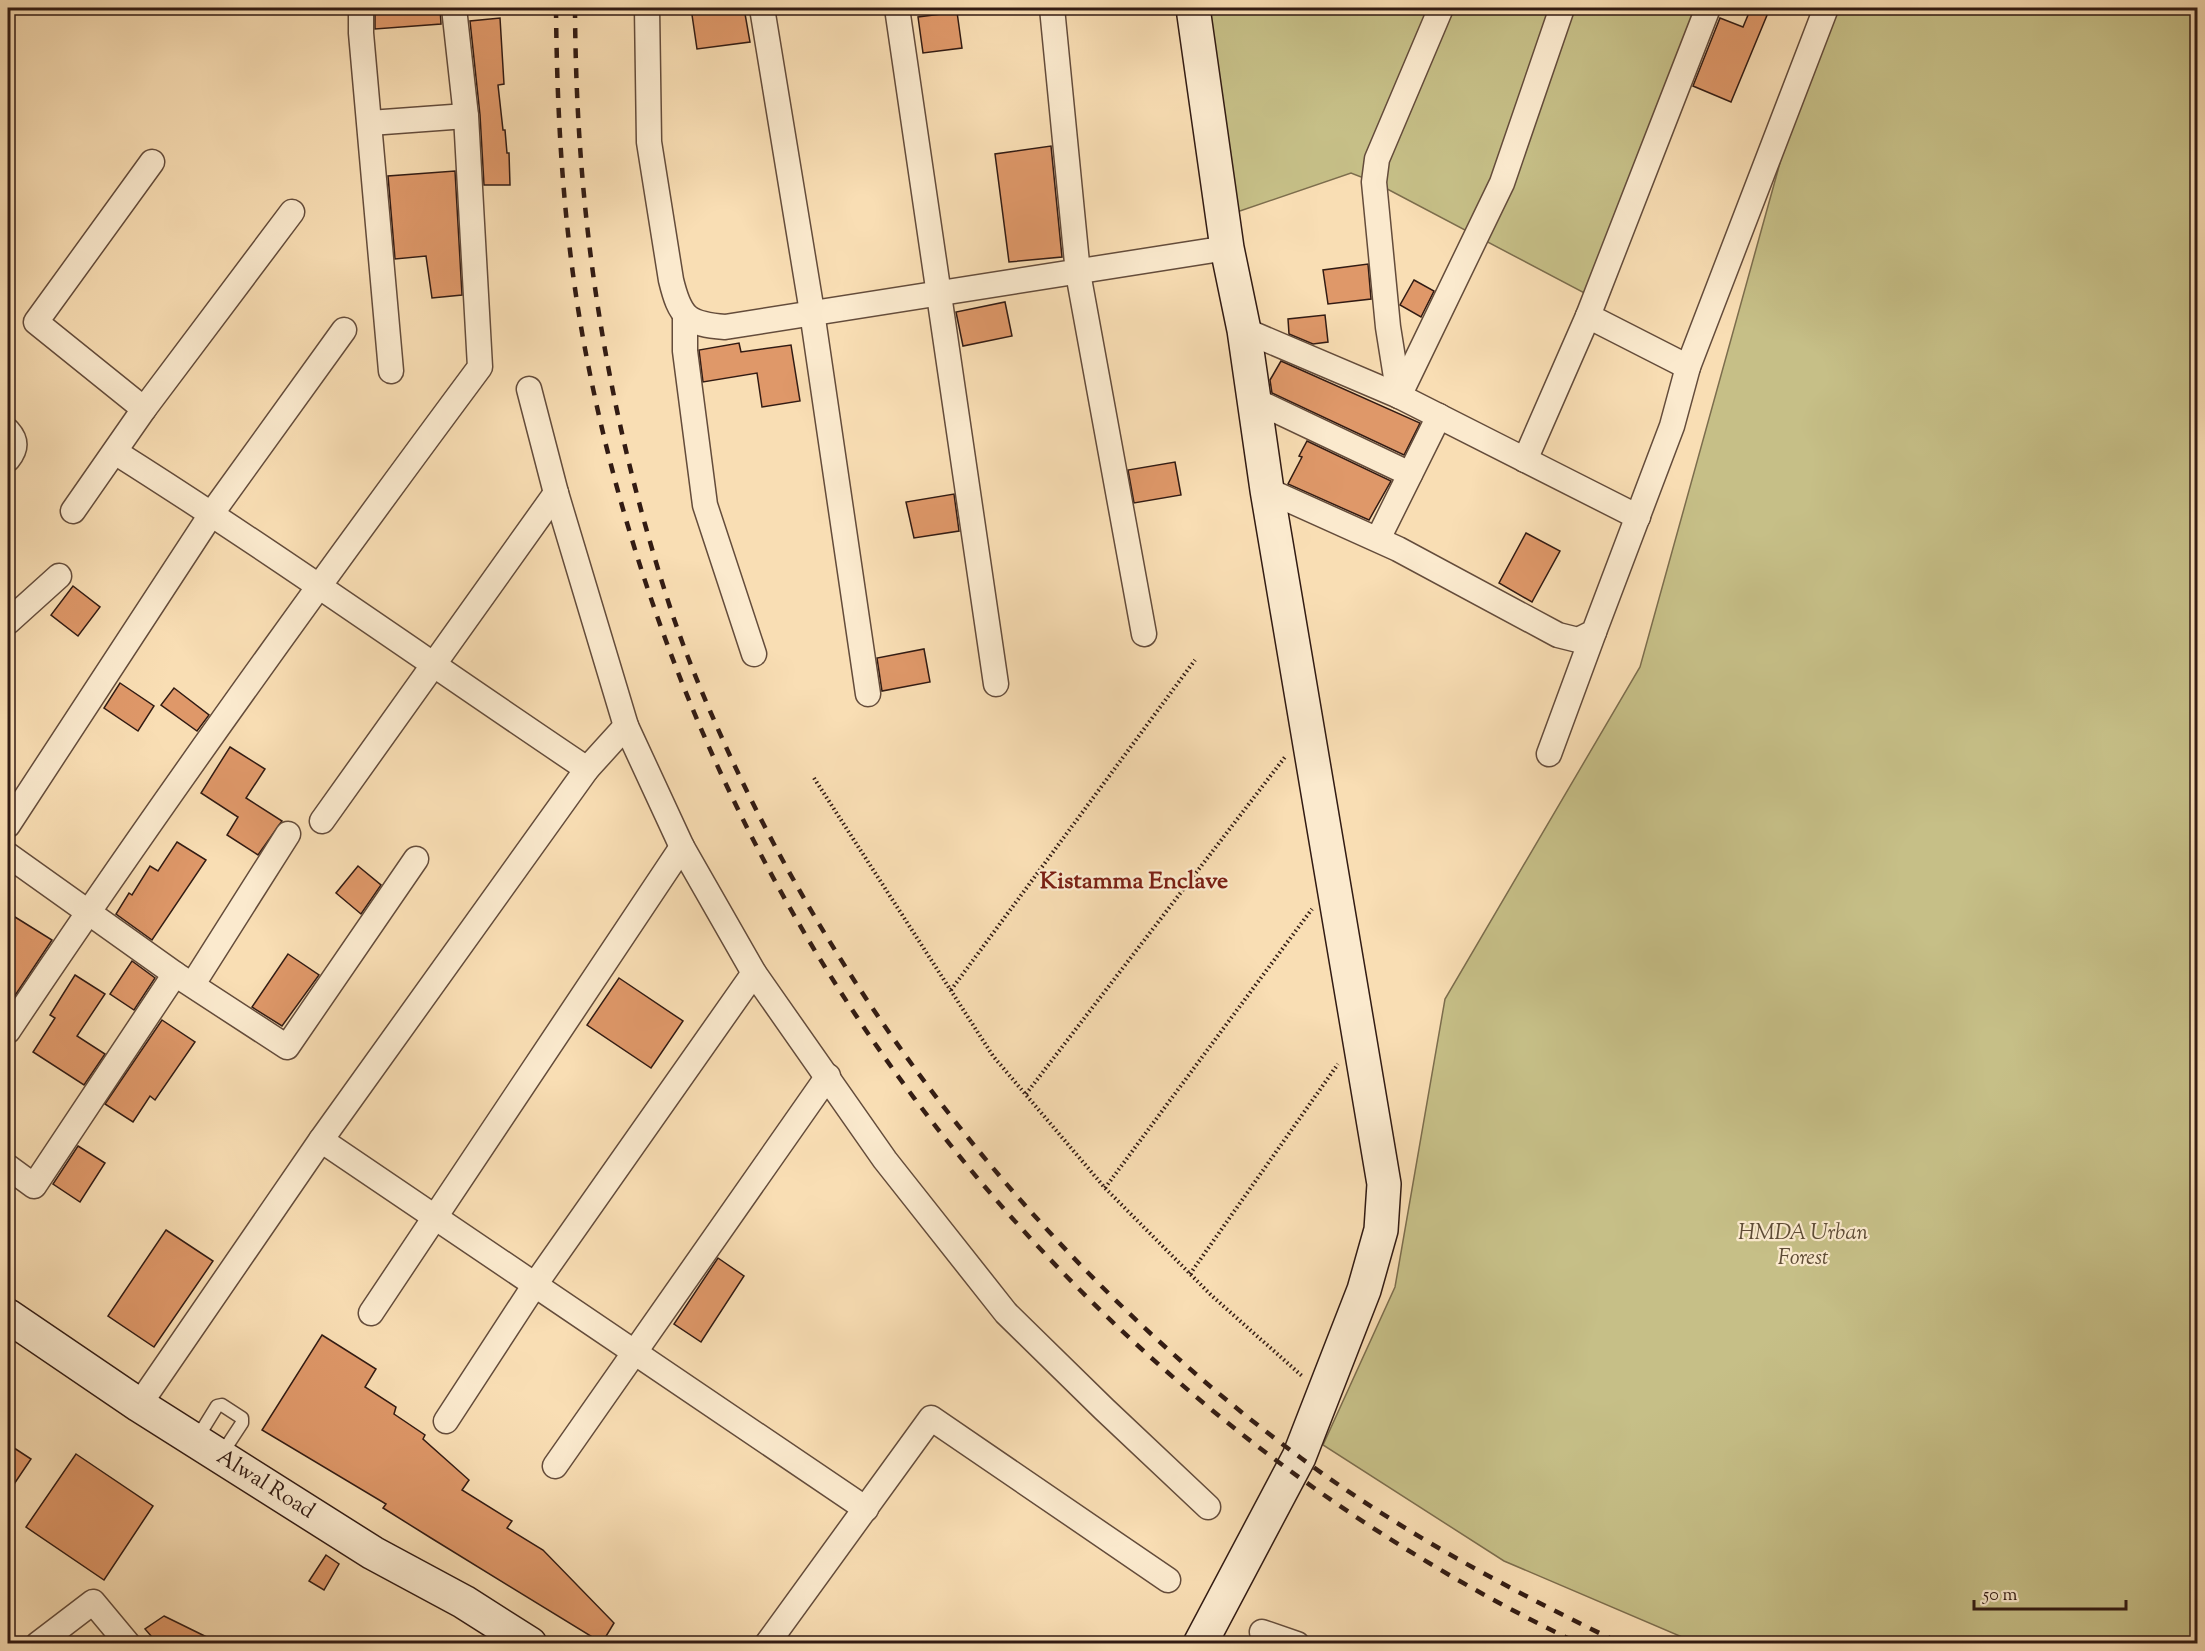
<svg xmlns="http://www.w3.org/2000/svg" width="2205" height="1651" font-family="'Sorts Mill Goudy',serif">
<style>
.green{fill:#c6bf87;stroke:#7c6d4d;stroke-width:1.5}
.building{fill:#df9869;stroke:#321b13;stroke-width:1.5}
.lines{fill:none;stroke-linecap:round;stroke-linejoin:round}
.lane-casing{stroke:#644c3b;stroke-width:15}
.street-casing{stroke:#644c3b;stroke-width:27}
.secondary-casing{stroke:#321b13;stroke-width:36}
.path{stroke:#321b13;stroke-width:4;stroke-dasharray:1.5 3;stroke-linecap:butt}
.lane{stroke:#fbeace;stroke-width:12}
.street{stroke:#fbeace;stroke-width:24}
.secondary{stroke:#fbeace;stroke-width:33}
.rail{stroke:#321b13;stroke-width:4.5;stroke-dasharray:10 10;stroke-linecap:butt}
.labels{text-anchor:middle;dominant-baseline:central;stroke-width:4.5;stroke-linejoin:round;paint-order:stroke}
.park-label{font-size:22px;font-style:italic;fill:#5e4c36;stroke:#fbeace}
.street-label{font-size:22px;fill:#321b13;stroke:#fbeace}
.neighbourhood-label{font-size:24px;font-weight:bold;fill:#7a1f14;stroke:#fbeace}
</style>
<rect width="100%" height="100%" fill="#f9deb4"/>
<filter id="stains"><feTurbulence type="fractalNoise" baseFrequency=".00333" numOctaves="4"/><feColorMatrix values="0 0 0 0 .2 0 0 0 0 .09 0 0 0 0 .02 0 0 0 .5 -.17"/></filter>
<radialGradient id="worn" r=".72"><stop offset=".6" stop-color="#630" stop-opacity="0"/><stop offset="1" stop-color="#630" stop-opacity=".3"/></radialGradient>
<g class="green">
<polygon points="1205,8 1702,8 1590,296 1374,182 1351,173 1237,212"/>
<polygon points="1823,8 2197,8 2197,1643 1696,1643 1504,1561 1323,1445 1395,1287 1445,999 1640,667"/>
</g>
<g class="building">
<polygon points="375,8 440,8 441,24 375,29"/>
<polygon points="691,8 744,8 750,42 697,49"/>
<polygon points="1751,8 1770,8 1731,102 1693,86 1720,18 1743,27"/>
<polygon points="957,12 962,48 923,53 918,17"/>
<polygon points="500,18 504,84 498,85 503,130 505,130 507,153 509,153 510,185 484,185 480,115 470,21"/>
<polygon points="1051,146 1062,257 1009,262 995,154"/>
<polygon points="455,171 462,295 432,298 426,256 395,259 388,176"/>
<polygon points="1368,264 1371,299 1328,304 1323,270"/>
<polygon points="1414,280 1434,291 1421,317 1400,305"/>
<polygon points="1005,302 1012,336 963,346 956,312"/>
<polygon points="1325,315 1328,342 1313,344 1289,334 1288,319"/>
<polygon points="739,343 741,352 791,345 800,401 762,407 757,373 703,382 699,350"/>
<polygon points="1281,361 1420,423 1404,455 1272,393 1270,380"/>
<polygon points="1307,441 1391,481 1369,520 1288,484 1302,457 1299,456"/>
<polygon points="1175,462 1181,495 1134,503 1128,470"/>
<polygon points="954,494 959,531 914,538 906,502"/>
<polygon points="1526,533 1560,551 1532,602 1499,583"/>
<polygon points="73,586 100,607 78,636 51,615"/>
<polygon points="924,649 930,682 882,691 877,658"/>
<polygon points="120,683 154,706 138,731 104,708"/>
<polygon points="174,688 209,715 197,731 161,705"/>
<polygon points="230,747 265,769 246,798 282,821 258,855 227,835 238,817 201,793"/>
<polygon points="177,842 206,860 152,940 116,914 129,893 132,895 150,866 158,871"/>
<polygon points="358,866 381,885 361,914 336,893"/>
<polygon points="15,917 52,940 8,1006 8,929"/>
<polygon points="288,954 319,975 282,1026 252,1007"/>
<polygon points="132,961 155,978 134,1010 110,994"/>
<polygon points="75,975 105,994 77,1036 105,1054 84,1085 33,1052 55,1018 50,1015"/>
<polygon points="619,978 683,1021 651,1068 587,1025"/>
<polygon points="162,1020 195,1042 155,1100 150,1096 133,1122 105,1104"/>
<polygon points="78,1146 105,1163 80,1202 53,1184"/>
<polygon points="166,1230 213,1261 154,1347 108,1316"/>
<polygon points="718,1258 744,1276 701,1342 674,1324"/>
<polygon points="322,1335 376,1369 365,1387 396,1407 394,1414 425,1435 423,1439 469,1480 462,1490 512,1521 507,1528 543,1550 614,1623 602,1643 431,1538 383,1508 386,1504 262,1430"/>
<polygon points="8,1444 31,1459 8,1493"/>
<polygon points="76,1454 153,1506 104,1580 26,1527"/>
<polygon points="326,1555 339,1564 324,1590 309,1581"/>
<polygon points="164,1616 221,1644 158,1644 145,1629"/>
</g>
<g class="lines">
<defs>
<polyline id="lane" points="196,1440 217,1406 222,1405 242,1418 242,1423 221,1455"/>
<g id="street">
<polyline points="361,8 361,33 391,371"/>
<path d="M647,8L649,142L671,280C680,317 687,324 725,327L1227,248"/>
<polyline points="762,8 812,312 868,694"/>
<polyline points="897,8 996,684"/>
<polyline points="1052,8 1078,273 1144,634"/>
<polyline points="370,123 466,116"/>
<polyline points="1588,316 1688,367"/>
<polyline points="685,317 685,351 705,505 754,654"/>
<polyline points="1244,330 1399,396 1638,517"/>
<polyline points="529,389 556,493 626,726"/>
<polyline points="1399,396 1502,183 1562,8"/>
<polyline points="1399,396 1388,327 1374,182 1377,159 1441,8"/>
<polyline points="1254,400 1410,474"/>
<polyline points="144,409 36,322 152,162"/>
<path d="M8,431C17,441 16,449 8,459"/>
<path d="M115,452C275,553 429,663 587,769"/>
<polyline points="1525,460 1588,316 1708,8"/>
<polyline points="1267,490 1398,549 1558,635 1578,640 1594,632 1672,426 1688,367 1826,8"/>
<polyline points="73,511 144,409 292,212"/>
<polyline points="1378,539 1439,416"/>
<polyline points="8,622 59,576"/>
<polyline points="1549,754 1594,632"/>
<polyline points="322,821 556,493"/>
<polyline points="8,825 212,513 344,330"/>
<polyline points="8,855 175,974 287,1047 416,859"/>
<polyline points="193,984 288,834"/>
<path d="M8,1031C159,805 318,585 480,367L466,116L454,8"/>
<polyline points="321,1140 866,1509"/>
<polyline points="8,1167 34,1186 175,974"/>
<polyline points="371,1313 682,847"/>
<polyline points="139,1405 321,1140 587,769 626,726 682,847 754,973 885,1160 1006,1313 1104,1409 1208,1507"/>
<polyline points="446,1421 534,1286 754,973"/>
<polyline points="555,1466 828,1076"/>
<polyline points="1262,1632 1297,1644"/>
<polyline points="38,1644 93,1602 128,1644"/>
<polyline points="767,1644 931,1418 1168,1580"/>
</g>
<g id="secondary">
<polyline points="1193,8 1227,248 1244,330 1267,490 1384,1184 1381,1230 1364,1290 1299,1457 1200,1644"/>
<polyline points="8,1316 139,1405 373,1553 464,1602 530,1644"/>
</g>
</defs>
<use href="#lane" class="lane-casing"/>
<use href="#street" class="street-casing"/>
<use href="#secondary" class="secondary-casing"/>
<g class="path">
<polyline points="814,778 993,1056 1105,1188 1211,1295 1302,1376"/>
<polyline points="951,990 1195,660"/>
<polyline points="1026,1094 1285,757"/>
<polyline points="1105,1188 1312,909"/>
<polyline points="1190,1274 1338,1064"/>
</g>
<use href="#lane" class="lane"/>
<use href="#street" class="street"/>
<use href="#secondary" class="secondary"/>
<g class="rail">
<path d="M556,8C557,123 564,240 586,354C695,918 1060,1396 1580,1644"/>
<path d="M575,8C576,217 605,407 670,607C687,659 709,710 732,760C859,1032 1058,1279 1301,1458C1401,1532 1510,1590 1622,1644"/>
</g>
</g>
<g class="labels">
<g class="park-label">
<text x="1803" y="1234">HMDA Urban<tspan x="1803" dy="25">Forest</tspan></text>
</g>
<g class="street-label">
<text transform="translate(265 1485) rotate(32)">Alwal Road</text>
</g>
<g class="neighbourhood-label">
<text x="1134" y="882">Kistamma Enclave</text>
</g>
</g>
<rect width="2205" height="1651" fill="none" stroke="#f9deb4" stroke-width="30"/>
<rect x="9" y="9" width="2187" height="1633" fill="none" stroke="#321b13" stroke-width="3"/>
<rect x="15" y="15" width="2175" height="1621" fill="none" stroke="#321b13" stroke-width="1.5"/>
<path d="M1974 1600v9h152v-9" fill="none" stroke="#321b13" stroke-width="3"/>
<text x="1983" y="1600" font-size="18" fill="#321b13" stroke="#fbeace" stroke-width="4.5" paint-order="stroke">50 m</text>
<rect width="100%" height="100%" filter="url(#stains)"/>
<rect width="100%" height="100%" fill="url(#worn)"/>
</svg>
